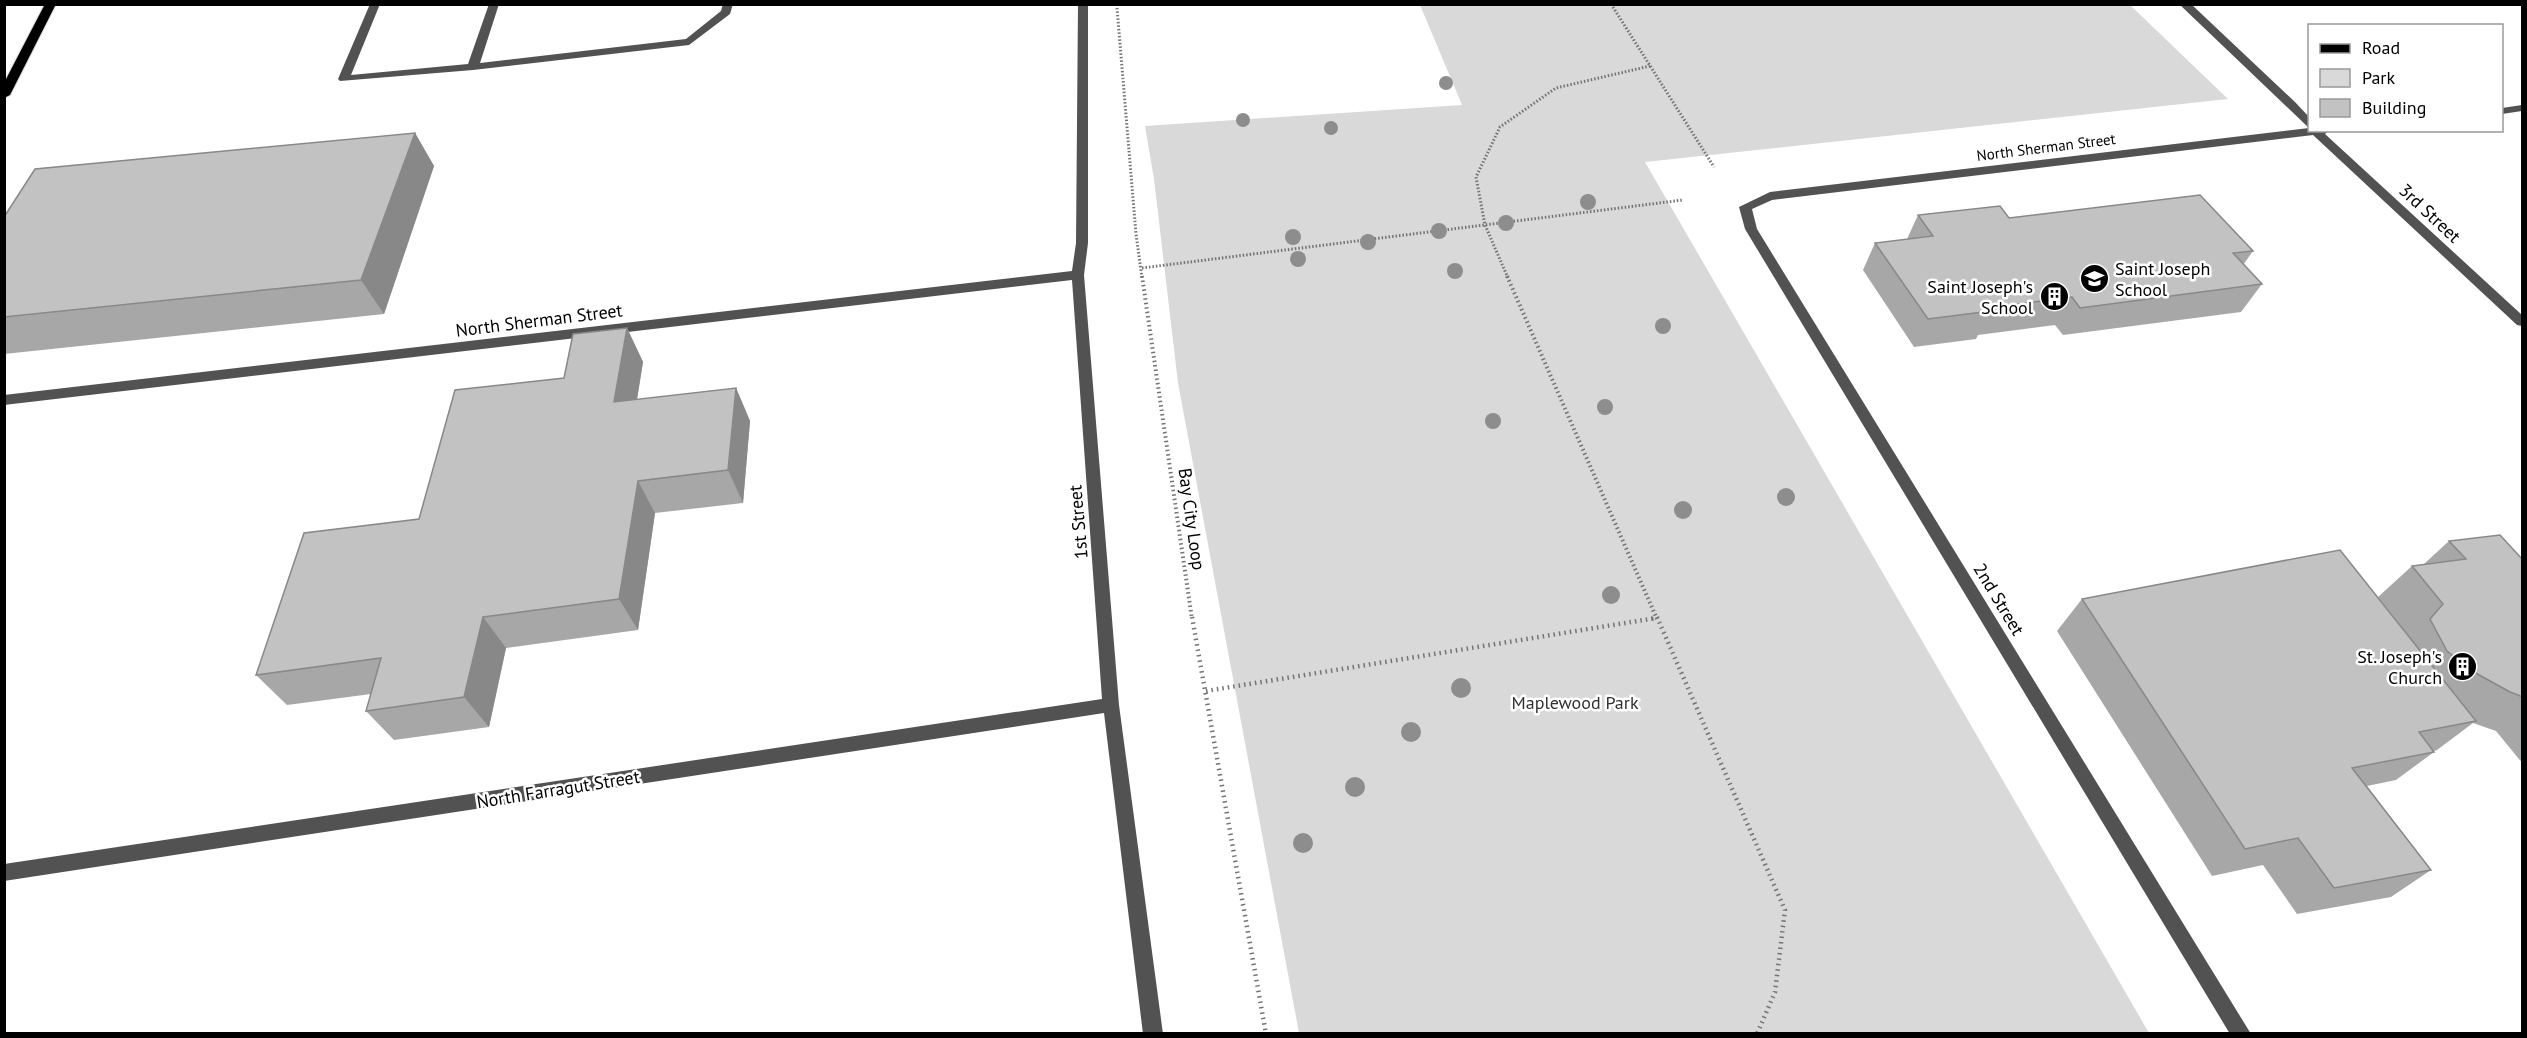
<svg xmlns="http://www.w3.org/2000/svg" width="2527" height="1038" font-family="'PT Sans',sans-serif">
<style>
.green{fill:#d9d9d9}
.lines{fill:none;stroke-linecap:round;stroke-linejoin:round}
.major-casing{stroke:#dbdbdb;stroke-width:2}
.path-far2{stroke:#747474;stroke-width:3;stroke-dasharray:1.5 2;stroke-linecap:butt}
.path-far1{stroke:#747474;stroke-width:4;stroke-dasharray:1.5 3;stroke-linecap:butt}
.path{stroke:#747474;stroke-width:4.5;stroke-dasharray:1.5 4;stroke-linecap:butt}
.minor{fill:#525252;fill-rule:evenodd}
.major{fill:#000;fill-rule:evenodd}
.tree{fill:#8d8d8d}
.wall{fill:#a7a7a7}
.shaded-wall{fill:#888}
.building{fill:#c2c2c2;stroke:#888;stroke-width:1.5}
.labels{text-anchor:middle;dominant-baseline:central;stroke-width:5;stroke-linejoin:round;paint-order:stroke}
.far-street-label{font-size:15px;fill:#000;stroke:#fff}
.street-label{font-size:18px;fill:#000;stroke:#fff}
.poi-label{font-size:18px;fill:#000;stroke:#fff;text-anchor:end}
.park-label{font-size:18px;fill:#303030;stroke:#fff}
</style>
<rect width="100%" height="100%" fill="#fff"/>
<polygon class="green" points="1420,5 2130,5 2228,99 1645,162 2149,1033 1299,1033 1178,383 1154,179 1145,126 1462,105"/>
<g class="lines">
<defs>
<polygon id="major" points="45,4 56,4 10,95 4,98 4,83"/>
</defs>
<use href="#major" class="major-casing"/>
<g class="path-far2">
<polyline points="1611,4 1714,167"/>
<polyline points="1117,8 1136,234 1142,278"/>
<polyline points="1142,268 1683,200"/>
<polyline points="1508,278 1485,225 1476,177 1500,127 1556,88 1650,66"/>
</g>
<g class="path-far1">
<polyline points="1142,276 1192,619"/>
<polyline points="1507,276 1657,619"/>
<polyline points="1652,619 1656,618"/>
</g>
<g class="path">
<polyline points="1192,617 1266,1034"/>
<polyline points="1657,617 1785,910 1775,992 1757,1034"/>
<polyline points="1206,691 1656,618"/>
</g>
<g class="minor">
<polygon points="370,4 380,4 351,75 468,64 489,4 499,4 480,63 686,39 721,11 723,4 733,4 730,14 689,45 473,70 340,81 338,79"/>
<polygon points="1078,4 1088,4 1088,243 1084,275 1119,705 1163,1034 1143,1034 1104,713 4,881 4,864 1102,699 1072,280 4,405 4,395 1072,271 1076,243"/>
<polygon points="2179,4 2191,4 2295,102 2310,118 2310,130 2330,130 2325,134 2522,315 2522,326 2517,325 2313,135 1772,200 1752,209 1757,229 2251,1034 2230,1034 1745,229 1739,207 1770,192 2309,128"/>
<polygon points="2522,105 2522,111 2502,114 2502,108"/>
</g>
<use href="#major" class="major"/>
</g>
<g class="tree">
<circle cx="1446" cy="83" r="7"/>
<circle cx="1243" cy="120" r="7"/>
<circle cx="1331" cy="128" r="7"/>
<circle cx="1588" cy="202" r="8"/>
<circle cx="1506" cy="223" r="8"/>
<circle cx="1439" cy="231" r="8"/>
<circle cx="1293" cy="237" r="8"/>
<circle cx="1368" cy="242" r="8"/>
<circle cx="1298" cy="259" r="8"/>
<circle cx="1455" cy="271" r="8"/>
<circle cx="1663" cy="326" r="8"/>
<circle cx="1605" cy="407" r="8"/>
<circle cx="1493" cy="421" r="8"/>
<circle cx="1786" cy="497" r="9"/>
<circle cx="1683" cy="510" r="9"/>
<circle cx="1611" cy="595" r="9"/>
<circle cx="1461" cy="688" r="10"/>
<circle cx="1411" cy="732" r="10"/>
<circle cx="1355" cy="787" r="10"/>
<circle cx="1303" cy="843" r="10"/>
</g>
<g class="wall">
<polygon points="415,133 434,166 384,314 4,354 4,217"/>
<polygon points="1918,215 2009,218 2253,251 2243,265 2262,284 2241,312 2063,335 2055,325 1978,335 1976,339 1914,347 1863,270 1875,243 1907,239"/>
<polygon points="627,328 643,362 637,400 736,388 750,421 743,503 655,513 638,630 506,648 489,727 394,740 366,711 371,694 287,705 256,675 419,519"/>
<polygon points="2449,541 2523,560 2523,764 2496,731 2473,723 2437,750 2434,751 2434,752 2396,780 2367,786 2431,870 2391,897 2297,914 2263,865 2212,876 2057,631 2082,599 2408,635 2378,597 2412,566 2424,564"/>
</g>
<g class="shaded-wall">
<polygon points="415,133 434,166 384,314 361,280"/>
<polygon points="627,328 643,362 631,435 614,402"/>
<polygon points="736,388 750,421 743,503 728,470"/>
<polygon points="638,481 655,513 638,630 619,599"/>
<polygon points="483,617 506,648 489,727 464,697"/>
</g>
<g class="building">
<polygon points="415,133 361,280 4,317 4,217 35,169"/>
<polygon points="2200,195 2253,251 2233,253 2262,284 2080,308 2072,297 1988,308 1991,311 1928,319 1875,243 1933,236 1918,215 2000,206 2009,218"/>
<polygon points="627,328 614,402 736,388 728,470 638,481 619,599 483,617 464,697 366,711 381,658 256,675 304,533 419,519 455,390 564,378 573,334"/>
<polygon points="2500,535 2523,560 2523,697 2510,692 2472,671 2447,651 2430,619 2443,604 2412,566 2466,559 2449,541"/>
<polygon points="2340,550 2476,721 2419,732 2434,752 2352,768 2431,870 2334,888 2298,838 2245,849 2082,599"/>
</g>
<defs>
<symbol id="school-disc" viewBox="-11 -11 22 22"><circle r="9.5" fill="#000" stroke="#fff"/><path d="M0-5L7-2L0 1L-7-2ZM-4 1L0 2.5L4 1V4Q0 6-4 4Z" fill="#fff"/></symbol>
<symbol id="building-disc" viewBox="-11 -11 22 22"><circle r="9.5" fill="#000" stroke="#fff"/><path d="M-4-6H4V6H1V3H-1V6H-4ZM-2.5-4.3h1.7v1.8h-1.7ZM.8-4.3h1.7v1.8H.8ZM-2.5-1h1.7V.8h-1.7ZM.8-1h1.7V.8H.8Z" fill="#fff"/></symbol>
</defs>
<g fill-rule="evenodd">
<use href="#school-disc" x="2078" y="262" width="33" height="33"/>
<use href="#building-disc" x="2038" y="280" width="33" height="33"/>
<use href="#building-disc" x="2446" y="650" width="33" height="33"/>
</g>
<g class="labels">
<g class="far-street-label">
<text transform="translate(2046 147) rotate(-7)">North Sherman Street</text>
</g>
<g class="street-label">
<text transform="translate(2430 213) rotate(43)">3rd Street</text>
<text transform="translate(539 320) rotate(-7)">North Sherman Street</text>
<text transform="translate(1192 519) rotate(82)">Bay City Loop</text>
<text transform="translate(1078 522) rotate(-95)">1st Street</text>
<text transform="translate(1999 599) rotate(59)">2nd Street</text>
<text transform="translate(558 789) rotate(-9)">North Farragut Street</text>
</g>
<g class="poi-label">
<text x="2115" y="268" text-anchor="start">Saint Joseph<tspan x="2115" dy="21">School</tspan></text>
<text x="2033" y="286">Saint Joseph's<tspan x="2033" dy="21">School</tspan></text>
<text x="2442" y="656">St. Joseph's<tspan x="2442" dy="21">Church</tspan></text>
</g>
<g class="park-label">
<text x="1575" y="702">Maplewood Park</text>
</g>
</g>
<rect width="2527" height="1038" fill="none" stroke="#000000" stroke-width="12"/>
<rect x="2308" y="24" width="195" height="108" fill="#ffffff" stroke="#999999" stroke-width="1.5"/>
<rect x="2320" y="44" width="30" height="9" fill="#000000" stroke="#999999" stroke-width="1.5"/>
<text x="2362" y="54" font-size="18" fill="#000000">Road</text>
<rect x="2320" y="69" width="30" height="18" fill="#d9d9d9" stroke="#999999" stroke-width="1.5"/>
<text x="2362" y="84" font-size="18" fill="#000000">Park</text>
<rect x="2320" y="99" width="30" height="18" fill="#c2c2c2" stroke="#999999" stroke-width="1.5"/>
<text x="2362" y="114" font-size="18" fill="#000000">Building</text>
</svg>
